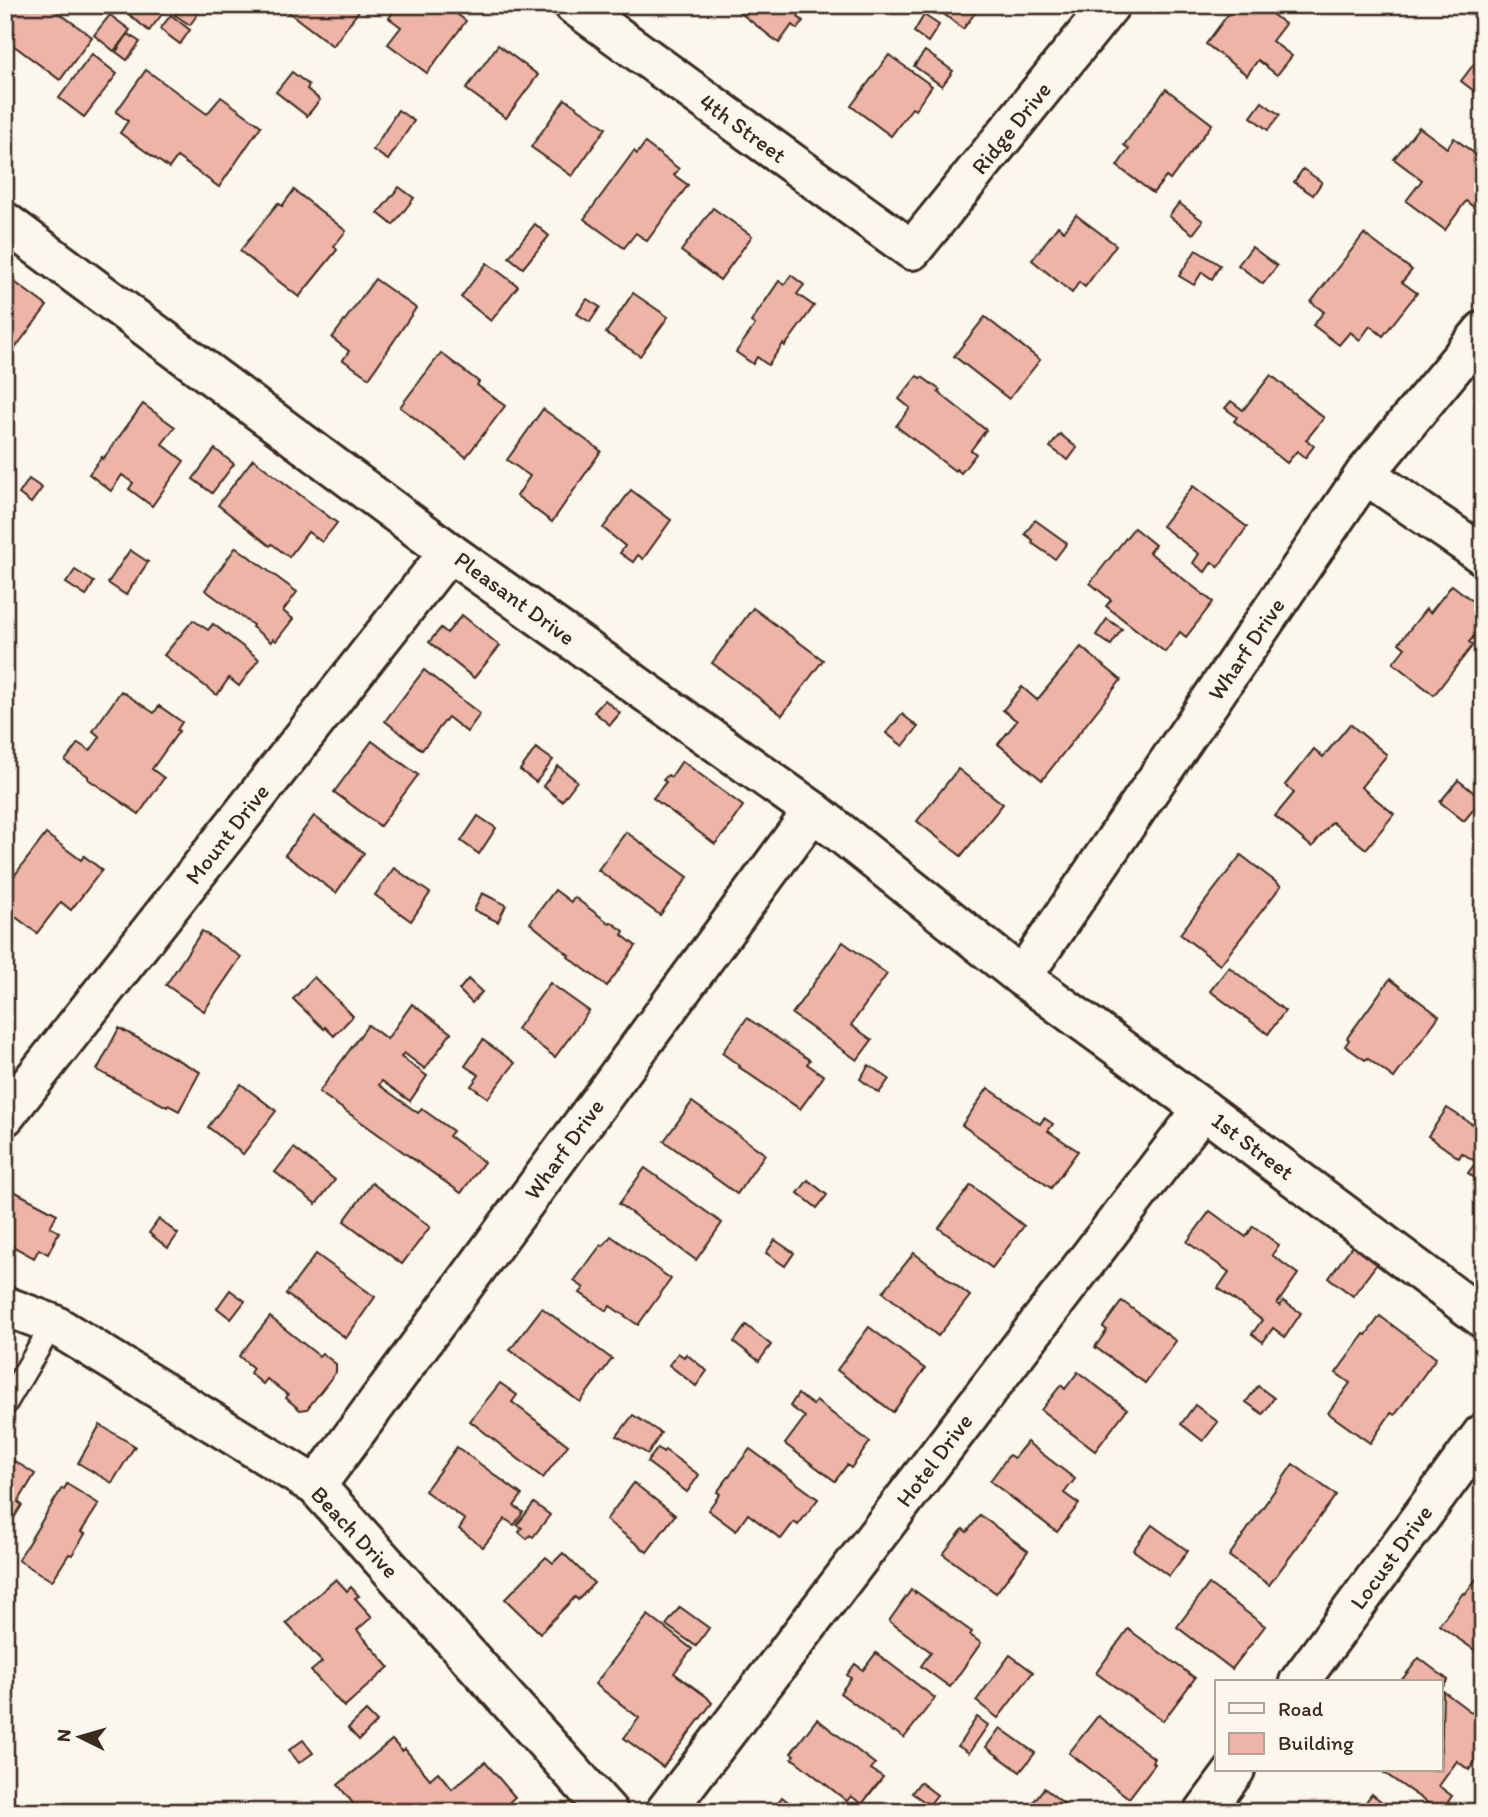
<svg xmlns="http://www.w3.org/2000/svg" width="1488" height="1817" font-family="Itim,sans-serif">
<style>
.building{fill:#eeb4a8;stroke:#3b2a1e;stroke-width:2}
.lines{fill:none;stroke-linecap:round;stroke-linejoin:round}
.service-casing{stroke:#3b2a1e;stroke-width:26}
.minor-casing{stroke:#3b2a1e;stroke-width:44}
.service{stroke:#fbf7ec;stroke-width:21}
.minor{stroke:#fbf7ec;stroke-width:38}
.labels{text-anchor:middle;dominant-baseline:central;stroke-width:5;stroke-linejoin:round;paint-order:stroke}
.street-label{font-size:23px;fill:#3b2a1e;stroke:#fbf7ec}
</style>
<rect width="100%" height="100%" fill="#fbf7ec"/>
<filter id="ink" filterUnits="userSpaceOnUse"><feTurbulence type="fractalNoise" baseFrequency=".0143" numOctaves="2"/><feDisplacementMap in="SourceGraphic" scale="14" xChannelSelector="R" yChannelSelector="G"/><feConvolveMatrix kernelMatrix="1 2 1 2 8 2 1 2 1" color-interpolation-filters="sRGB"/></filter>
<g filter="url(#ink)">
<g class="building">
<polygon points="5,5 48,5 92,37 60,80 5,39"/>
<polygon points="121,5 154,5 163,13 149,31 120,7"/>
<polygon points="182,5 204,5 190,25 175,15"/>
<polygon points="279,5 363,5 333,46"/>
<polygon points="398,5 445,5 466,21 427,73 388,44 401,27 389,18"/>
<polygon points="730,5 806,5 798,17 803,21 797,29 792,25 779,43"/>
<polygon points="938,5 965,5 975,13 963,29 936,8"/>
<polygon points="1235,5 1260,5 1285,24 1272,41 1292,56 1277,75 1258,60 1247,75 1206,44"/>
<polygon points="110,15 130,30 114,51 94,35"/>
<polygon points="171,15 190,30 180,44 160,29"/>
<polygon points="924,15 939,25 928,42 914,32"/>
<polygon points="128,34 140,42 127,60 116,52"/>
<polygon points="498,45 538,75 506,118 466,89"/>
<polygon points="925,51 953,71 942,86 914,66"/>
<polygon points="1483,52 1483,98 1461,81"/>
<polygon points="92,54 117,74 84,117 59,98"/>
<polygon points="889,55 932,86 915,110 912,108 891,136 851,106"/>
<polygon points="146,70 207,114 221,97 261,126 219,187 177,157 169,168 120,133 128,121 116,112"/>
<polygon points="292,72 309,85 307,89 320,100 307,116 276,92"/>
<polygon points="1166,89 1212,124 1170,180 1166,177 1153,193 1117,166 1129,149 1124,145"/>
<polygon points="565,99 606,128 572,176 531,147"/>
<polygon points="1262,102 1280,115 1268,130 1251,117"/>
<polygon points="398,110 414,121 388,160 373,150"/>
<polygon points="1419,127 1447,148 1454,138 1483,160 1483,179 1479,184 1483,187 1483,200 1476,209 1466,201 1445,230 1406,201 1422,180 1394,159"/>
<polygon points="645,143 679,169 674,175 688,185 647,241 636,233 624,248 584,219 634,151 637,154"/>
<polygon points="1303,169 1322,182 1313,195 1294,182"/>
<polygon points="399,187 414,198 393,225 378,213"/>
<polygon points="294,190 346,231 334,246 337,250 299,297 240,251 278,203 282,206"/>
<polygon points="1179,203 1203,221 1193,234 1169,216"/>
<polygon points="713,208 752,236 720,280 681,251"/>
<polygon points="1076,215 1116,245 1085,287 1079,282 1072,293 1032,260 1058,226 1064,231"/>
<polygon points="535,224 549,236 523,268 509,257"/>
<polygon points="1364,234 1412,270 1402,282 1417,293 1383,336 1370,326 1360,340 1350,332 1339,345 1313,325 1324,312 1311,302"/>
<polygon points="1252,247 1277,266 1263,284 1238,265"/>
<polygon points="1196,250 1220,265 1212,279 1202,272 1194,285 1179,276"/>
<polygon points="487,263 518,286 491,321 461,297"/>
<polygon points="5,275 47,306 6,360 5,359"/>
<polygon points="791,275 804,285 797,294 814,306 785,346 783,344 768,365 757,357 753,364 736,352 755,325 751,322 779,281 784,285"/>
<polygon points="375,279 416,308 369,378 343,360 349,351 332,338"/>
<polygon points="633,293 668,317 640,356 606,333"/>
<polygon points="587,299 600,307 590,322 577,314"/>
<polygon points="985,317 1040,360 1009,399 954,356"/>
<polygon points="441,353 479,382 477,385 505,406 466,457 400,407"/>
<polygon points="1271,375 1324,418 1306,440 1314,446 1305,458 1297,451 1287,463 1234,421 1237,417 1225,408 1231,401 1243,410"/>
<polygon points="917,376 920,378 922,377 940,390 938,392 986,430 971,450 976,454 961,473 956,469 955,471 896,426 910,408 899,399"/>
<polygon points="143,404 175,427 162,444 184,461 152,506 129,489 133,483 122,475 111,491 89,474 102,457 103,459"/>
<polygon points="543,409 601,451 552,522 517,496 530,476 507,460"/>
<polygon points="1060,434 1077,448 1068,460 1050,447"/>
<polygon points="215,449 234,464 212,493 193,479"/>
<polygon points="253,459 337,523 322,542 308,532 289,557 272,544 270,546 218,505"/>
<polygon points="29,479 42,488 31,503 19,494"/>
<polygon points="1193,486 1247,527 1218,567 1212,562 1205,572 1193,563 1199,554 1162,526"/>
<polygon points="631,490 671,520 643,559 638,555 633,562 620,553 625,546 603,528"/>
<polygon points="1035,520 1067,543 1055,559 1032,543 1033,540 1025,534"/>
<polygon points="1134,528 1155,545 1149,552 1213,602 1186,637 1180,632 1165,652 1106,606 1111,600 1090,583"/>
<polygon points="236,547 297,592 283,611 293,619 276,641 273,639 271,642 252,627 253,625 205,590"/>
<polygon points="130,550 148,562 126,595 108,583"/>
<polygon points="75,570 94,582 86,596 66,583"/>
<polygon points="1452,585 1483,609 1483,638 1477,633 1469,642 1473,645 1434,695 1393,663 1405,648 1399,643 1426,609 1430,613"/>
<polygon points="753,608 823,660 782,715 712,663"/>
<polygon points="462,615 500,646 474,678 429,642 441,628 447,633"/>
<polygon points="1107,619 1122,629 1111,645 1096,635"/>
<polygon points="193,620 208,630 213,624 259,659 239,686 229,678 217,695 164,655"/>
<polygon points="1081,647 1121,680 1042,780 998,744 1017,721 1003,710 1022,687 1037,700"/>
<polygon points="424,670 480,714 467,732 448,717 422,750 385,721"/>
<polygon points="121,691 154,713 159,706 182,722 177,730 179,731 152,769 164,778 139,814 88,779 88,776 65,761 78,743 90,751 100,737 93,731"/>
<polygon points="605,700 620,713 610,725 594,712"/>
<polygon points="902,714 918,727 903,746 886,733"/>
<polygon points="1350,724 1387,755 1361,787 1394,814 1366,849 1332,822 1312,847 1275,816 1294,793 1285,785 1314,749 1323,757"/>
<polygon points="372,741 418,775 380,826 334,792"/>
<polygon points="536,748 553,760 536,782 520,770"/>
<polygon points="682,761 743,806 732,822 733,823 715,844 653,798 666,782 663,780 668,775 671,777"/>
<polygon points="558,766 577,781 562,801 543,786"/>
<polygon points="958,769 1003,804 961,856 917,821"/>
<polygon points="1458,780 1482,799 1464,821 1440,802"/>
<polygon points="314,816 364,853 336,893 285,855"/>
<polygon points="478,816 496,828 479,854 461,841"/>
<polygon points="626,832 688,877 660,915 598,870"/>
<polygon points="46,834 81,860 84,856 102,870 71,910 61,902 37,933 5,909 5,888"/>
<polygon points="1241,855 1281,886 1220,965 1180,934"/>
<polygon points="394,868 430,893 411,921 375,895"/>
<polygon points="555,890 571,902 574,897 609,923 611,922 624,931 622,935 636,946 607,986 568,957 569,955 530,923"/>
<polygon points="482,893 506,905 498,922 474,910"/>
<polygon points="202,931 241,957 204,1011 166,985"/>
<polygon points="843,942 887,974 851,1025 872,1040 857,1060 792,1014"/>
<polygon points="1229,967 1285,1011 1268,1034 1210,991"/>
<polygon points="314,977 353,1016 334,1036 325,1027 324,1029 293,999"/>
<polygon points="468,979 482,992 472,1003 459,990"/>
<polygon points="1390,979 1439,1016 1394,1078 1367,1058 1365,1060 1345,1046 1349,1040 1347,1038"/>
<polygon points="550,983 589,1011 555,1057 517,1029"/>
<polygon points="412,1004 451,1033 425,1069 404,1053 401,1057 427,1076 410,1101 382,1081 379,1085 418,1113 422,1109 453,1131 449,1136 484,1162 461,1193 319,1092 368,1025 387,1039"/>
<polygon points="747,1018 810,1060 807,1064 824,1076 800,1109 739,1067 740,1066 722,1053"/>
<polygon points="119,1028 200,1072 179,1111 168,1105 167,1107 97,1070"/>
<polygon points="483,1040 515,1063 488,1098 471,1086 479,1075 465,1066"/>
<polygon points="869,1065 889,1079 879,1093 860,1079"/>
<polygon points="241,1084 276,1111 243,1154 208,1127"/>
<polygon points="988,1088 1040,1124 1044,1118 1053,1124 1048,1131 1078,1151 1051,1188 962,1125"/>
<polygon points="692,1102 765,1154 737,1194 664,1141"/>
<polygon points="1447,1108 1483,1131 1483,1184 1468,1173 1476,1162 1462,1153 1459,1158 1428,1136"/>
<polygon points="294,1148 335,1180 316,1204 275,1172"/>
<polygon points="645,1168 722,1223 696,1260 619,1204"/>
<polygon points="808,1180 827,1195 817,1208 798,1193"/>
<polygon points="372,1183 430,1227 402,1264 344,1221"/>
<polygon points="971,1185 1024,1226 992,1268 939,1228"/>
<polygon points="8,1188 57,1214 50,1227 59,1232 48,1254 39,1249 34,1258 5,1242 5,1193"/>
<polygon points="1210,1211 1246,1237 1253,1226 1279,1245 1272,1255 1298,1274 1277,1304 1280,1306 1283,1301 1301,1313 1285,1337 1273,1328 1263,1342 1252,1334 1262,1320 1218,1288 1229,1272 1187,1242"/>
<polygon points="159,1219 178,1234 168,1248 149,1233"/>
<polygon points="611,1236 671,1279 638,1325 610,1306 607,1311 580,1293 584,1288 574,1281 601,1245 603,1246"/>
<polygon points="1357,1239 1382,1257 1353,1296 1329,1278"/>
<polygon points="775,1240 794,1253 785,1266 766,1253"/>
<polygon points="914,1253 970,1296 938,1336 883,1292"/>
<polygon points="316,1254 375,1297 346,1338 286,1294"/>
<polygon points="230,1290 245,1301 231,1319 217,1308"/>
<polygon points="1122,1301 1176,1341 1145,1383 1095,1347 1107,1330 1103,1327"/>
<polygon points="542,1308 612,1359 580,1402 510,1350"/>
<polygon points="1380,1316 1436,1358 1395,1415 1391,1413 1370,1443 1328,1413 1350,1383 1336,1373 1364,1334 1366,1335"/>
<polygon points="270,1317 319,1356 322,1353 336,1364 336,1372 307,1409 300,1410 286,1398 288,1395 267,1379 263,1384 250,1373 253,1368 239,1356"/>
<polygon points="746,1325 771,1345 759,1361 734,1342"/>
<polygon points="869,1327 925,1369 893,1412 837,1370"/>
<polygon points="678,1353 684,1357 686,1354 707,1371 696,1386 669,1365"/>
<polygon points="1078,1372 1127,1409 1095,1451 1041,1410 1061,1385 1065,1389"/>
<polygon points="500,1383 517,1395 512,1402 568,1445 543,1478 470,1421"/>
<polygon points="1258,1386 1274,1398 1263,1414 1246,1402"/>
<polygon points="798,1394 813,1405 816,1401 870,1442 851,1468 847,1465 835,1481 785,1444 805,1417 790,1406"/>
<polygon points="1195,1405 1218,1422 1203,1441 1181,1424"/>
<polygon points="633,1415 661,1433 648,1454 617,1436"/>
<polygon points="100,1425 135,1446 112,1483 78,1463"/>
<polygon points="1027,1442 1075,1479 1064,1493 1079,1504 1057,1532 990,1481 1009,1455 1014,1458"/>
<polygon points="457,1447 522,1495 514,1506 523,1512 520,1517 514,1525 505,1519 483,1547 459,1529 465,1520 425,1491"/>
<polygon points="658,1448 663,1452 665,1450 699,1475 687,1492 647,1462"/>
<polygon points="750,1449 818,1499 798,1525 794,1522 781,1539 748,1514 736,1531 708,1510 720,1494 717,1492"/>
<polygon points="5,1455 35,1474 18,1502 22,1505 9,1526 5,1524"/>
<polygon points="1293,1464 1336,1495 1269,1585 1229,1556"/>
<polygon points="634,1483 675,1515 647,1552 606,1520"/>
<polygon points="67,1484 99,1504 81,1532 85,1534 72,1555 69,1554 52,1581 18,1560 62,1488 64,1489"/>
<polygon points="534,1503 550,1515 533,1537 530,1535 527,1539 519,1532 522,1528 517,1525"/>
<polygon points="980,1515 1028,1551 996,1593 943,1554 963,1529 967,1532"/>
<polygon points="1152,1525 1188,1551 1169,1576 1133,1550"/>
<polygon points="563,1553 594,1583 578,1600 575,1597 540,1633 505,1599 546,1557 553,1563"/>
<polygon points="1483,1570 1483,1656 1439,1625 1463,1593 1465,1594"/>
<polygon points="336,1579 347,1591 351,1587 359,1596 355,1598 372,1617 357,1630 389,1667 344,1707 311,1671 322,1662 286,1623"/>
<polygon points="1209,1584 1265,1626 1232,1669 1177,1627"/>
<polygon points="911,1590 915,1593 915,1591 972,1632 970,1635 981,1643 950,1687 921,1666 931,1652 889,1621"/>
<polygon points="680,1607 709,1628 696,1646 666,1625"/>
<polygon points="648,1615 692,1649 674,1673 707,1697 712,1703 663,1767 624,1738 639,1718 595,1684"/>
<polygon points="1128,1629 1195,1678 1163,1721 1096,1673"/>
<polygon points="876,1653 935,1698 904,1738 894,1731 893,1732 840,1693 851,1678 847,1675 855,1664 863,1670"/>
<polygon points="1010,1655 1033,1672 998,1718 976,1701"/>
<polygon points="1419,1658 1448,1680 1441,1689 1441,1682 1400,1682"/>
<polygon points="1443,1691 1483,1721 1483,1727 1475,1738 1483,1744 1483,1750 1469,1770 1457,1761 1439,1786 1452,1796 1441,1812 1383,1772 1385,1770 1441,1770"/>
<polygon points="366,1711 377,1722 359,1740 348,1728"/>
<polygon points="1098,1716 1154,1758 1152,1762 1155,1764 1129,1798 1069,1753"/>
<polygon points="977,1717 988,1725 969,1753 958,1746"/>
<polygon points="817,1719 875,1764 871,1769 883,1777 862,1804 851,1796 847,1801 792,1758 794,1755 791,1753"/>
<polygon points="1000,1728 1035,1753 1020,1772 986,1747"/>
<polygon points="303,1740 313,1753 299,1763 289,1750"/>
<polygon points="392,1740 402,1751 405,1749 430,1779 438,1772 452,1789 485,1762 515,1797 498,1812 360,1812 338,1785"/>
<polygon points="920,1782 937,1795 929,1805 912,1793"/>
<polygon points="1044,1788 1075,1812 1026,1812"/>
<polygon points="1372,1794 1373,1795 1395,1812 1358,1812"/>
<polygon points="782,1797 801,1812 772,1812"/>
</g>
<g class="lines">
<defs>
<polyline id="service" points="5,1405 53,1324"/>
<g id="minor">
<polyline points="574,5 912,250 1110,5"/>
<polyline points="5,222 449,552 813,811 1022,977 1203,1109 1483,1318"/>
<polyline points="1365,474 1483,555"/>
<polyline points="1022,977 1365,474 1483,331"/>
<polyline points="5,1116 449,552"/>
<polyline points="5,1306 53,1324 316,1486 608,1812"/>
<polyline points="316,1486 813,811"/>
<polyline points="1299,1682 1483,1433"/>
<polyline points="665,1812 1203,1109"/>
<polyline points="1204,1812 1235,1770"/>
</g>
</defs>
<use href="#service" class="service-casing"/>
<use href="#minor" class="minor-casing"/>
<use href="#service" class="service"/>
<use href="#minor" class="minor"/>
</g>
</g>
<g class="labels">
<g class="street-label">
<text transform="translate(743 128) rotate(36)">4th Street</text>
<text transform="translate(1011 128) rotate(-51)">Ridge Drive</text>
<text transform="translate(515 598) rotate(36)">Pleasant Drive</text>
<text transform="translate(1246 649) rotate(-56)">Wharf Drive</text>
<text transform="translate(227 834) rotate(-52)">Mount Drive</text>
<text transform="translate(1253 1146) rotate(37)">1st Street</text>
<text transform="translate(564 1149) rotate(-54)">Wharf Drive</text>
<text transform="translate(934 1460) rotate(-53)">Hotel Drive</text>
<text transform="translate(355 1532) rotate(47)">Beach Drive</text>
<text transform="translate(1391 1557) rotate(-54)">Locust Drive</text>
</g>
</g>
<rect width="1488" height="1817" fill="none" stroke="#fbf7ec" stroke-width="28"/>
<rect x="14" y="14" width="1460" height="1789" fill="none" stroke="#3b2a1e" stroke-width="2.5" filter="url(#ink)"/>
<rect x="1215" y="1680" width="228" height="91" fill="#fbf7ec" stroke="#aea59a" stroke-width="2"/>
<rect x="1229" y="1703" width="35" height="10" fill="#fbf7ec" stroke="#aea59a" stroke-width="2"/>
<text x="1278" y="1716" font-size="21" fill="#3b2a1e">Road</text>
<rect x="1229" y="1733" width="35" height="21" fill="#eeb4a8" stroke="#aea59a" stroke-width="2"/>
<text x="1278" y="1750" font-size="21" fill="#3b2a1e">Building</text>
<g transform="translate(80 1737) rotate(275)" stroke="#fbf7ec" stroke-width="5" paint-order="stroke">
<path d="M0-5L12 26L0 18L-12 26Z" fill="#3b2a1e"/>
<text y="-10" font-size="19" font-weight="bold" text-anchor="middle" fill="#3b2a1e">N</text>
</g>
</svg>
